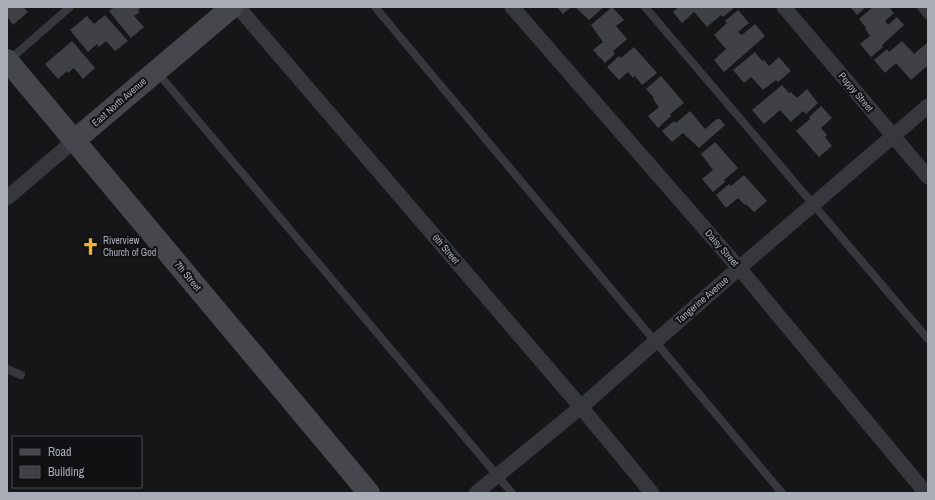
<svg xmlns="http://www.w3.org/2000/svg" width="935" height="500" font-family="'Archivo Narrow',sans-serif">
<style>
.building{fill:#404145}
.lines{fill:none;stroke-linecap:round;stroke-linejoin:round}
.lane{stroke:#37383d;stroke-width:8}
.street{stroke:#37383d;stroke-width:15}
.secondary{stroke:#45474d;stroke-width:22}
.labels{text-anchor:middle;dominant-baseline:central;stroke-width:4;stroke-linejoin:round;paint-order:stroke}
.street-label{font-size:10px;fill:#a8adb8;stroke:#111113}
.poi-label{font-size:10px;fill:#a8adb8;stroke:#111113;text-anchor:start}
</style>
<rect width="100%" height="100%" fill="#161618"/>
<g class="building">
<polygon points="7,7 23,7 28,12 13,25 7,17"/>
<polygon points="114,7 141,7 138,10 140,12 134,16 144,27 131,38 109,11"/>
<polygon points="557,7 571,7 563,14"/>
<polygon points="575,7 604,7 589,20"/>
<polygon points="612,7 624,20 616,26 627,39 613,51 615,54 605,63 593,50 603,42 591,25"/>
<polygon points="678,7 735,7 723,17 721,15 707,27 694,12 682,23 673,12"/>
<polygon points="850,7 866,7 857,15"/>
<polygon points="873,7 889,7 894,13 885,21 888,25 897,17 904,25 882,45 883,47 871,57 860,44 870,36 865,29 866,28 859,19"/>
<polygon points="738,10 749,23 738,32 742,35 755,24 765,36 724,72 714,60 726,49 714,35 727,23 725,21"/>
<polygon points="105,15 128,41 115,51 106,41 99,47 97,44 88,52 70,30 87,16 94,24"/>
<polygon points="72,41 95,68 83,79 74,68 68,73 67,71 58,79 45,64"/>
<polygon points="902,41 914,54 927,43 928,44 928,65 911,80 896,63 885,73 874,60 887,49 889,52"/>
<polygon points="634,47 657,73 642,85 635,76 633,78 628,72 619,80 607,67 619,56 621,58"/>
<polygon points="755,52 762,61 764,60 769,66 779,57 791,71 778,82 776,80 763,90 751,77 744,83 733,70"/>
<polygon points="661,76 684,103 670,114 671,116 658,128 648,116 659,107 653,99 654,98 646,89"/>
<polygon points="782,85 789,93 791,92 797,98 807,89 818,103 806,114 803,111 791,122 780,110 764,124 752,110"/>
<polygon points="821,106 832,118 821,128 827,135 825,137 832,146 819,157 796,131 810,119 809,117"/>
<polygon points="690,111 705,129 717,119 720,119 725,125 699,148 683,133 672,142 662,131 674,121 676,123"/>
<polygon points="715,142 738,168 724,180 725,182 713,192 702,179 713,170 701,154"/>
<polygon points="744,175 767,201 754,212 746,204 745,205 738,198 726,208 716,195 729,184 731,186"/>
</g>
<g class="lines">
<g class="lane">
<polyline points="375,7 782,493"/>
<polyline points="645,7 928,339"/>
<polyline points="921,7 928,16"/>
<polyline points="8,61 70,7"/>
<polyline points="157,72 512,493"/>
<polyline points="7,369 21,375"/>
</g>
<g class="street">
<polyline points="238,7 581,407 652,493"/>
<polyline points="512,7 739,268 926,493"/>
<polyline points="784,7 928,177"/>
<polyline points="7,198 75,140"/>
<polyline points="476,493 581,407 739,268 928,106"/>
</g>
<g class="secondary">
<polyline points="7,60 369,493"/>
<polyline points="75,140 232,7"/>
</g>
</g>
<defs>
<symbol id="church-bare" viewBox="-9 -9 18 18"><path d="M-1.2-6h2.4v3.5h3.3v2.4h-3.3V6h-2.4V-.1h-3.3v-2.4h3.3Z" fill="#f2b134" stroke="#111113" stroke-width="2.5" paint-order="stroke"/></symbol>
</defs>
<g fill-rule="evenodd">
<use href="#church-bare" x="78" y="234" width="25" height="25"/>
</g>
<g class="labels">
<g class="street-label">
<text transform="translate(856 92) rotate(50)">Poppy Street</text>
<text transform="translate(119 102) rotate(-41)">East North Avenue</text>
<text transform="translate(722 248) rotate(49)">Daisy Street</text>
<text transform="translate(446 249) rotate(49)">6th Street</text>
<text transform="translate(188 276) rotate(50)">7th Street</text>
<text transform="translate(702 300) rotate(-41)">Tangerine Avenue</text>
</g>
<g class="poi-label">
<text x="103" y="240">Riverview<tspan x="103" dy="12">Church of God</tspan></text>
</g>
</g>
<rect width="935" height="500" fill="none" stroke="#a8adb8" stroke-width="16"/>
<rect x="12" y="436" width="130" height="52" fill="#111113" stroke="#4d4f55"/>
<rect x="20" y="449" width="20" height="6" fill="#45474d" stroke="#4d4f55"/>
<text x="48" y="456" font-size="12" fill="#a8adb8">Road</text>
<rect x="20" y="466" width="20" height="12" fill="#404145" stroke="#4d4f55"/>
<text x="48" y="476" font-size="12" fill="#a8adb8">Building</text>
</svg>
